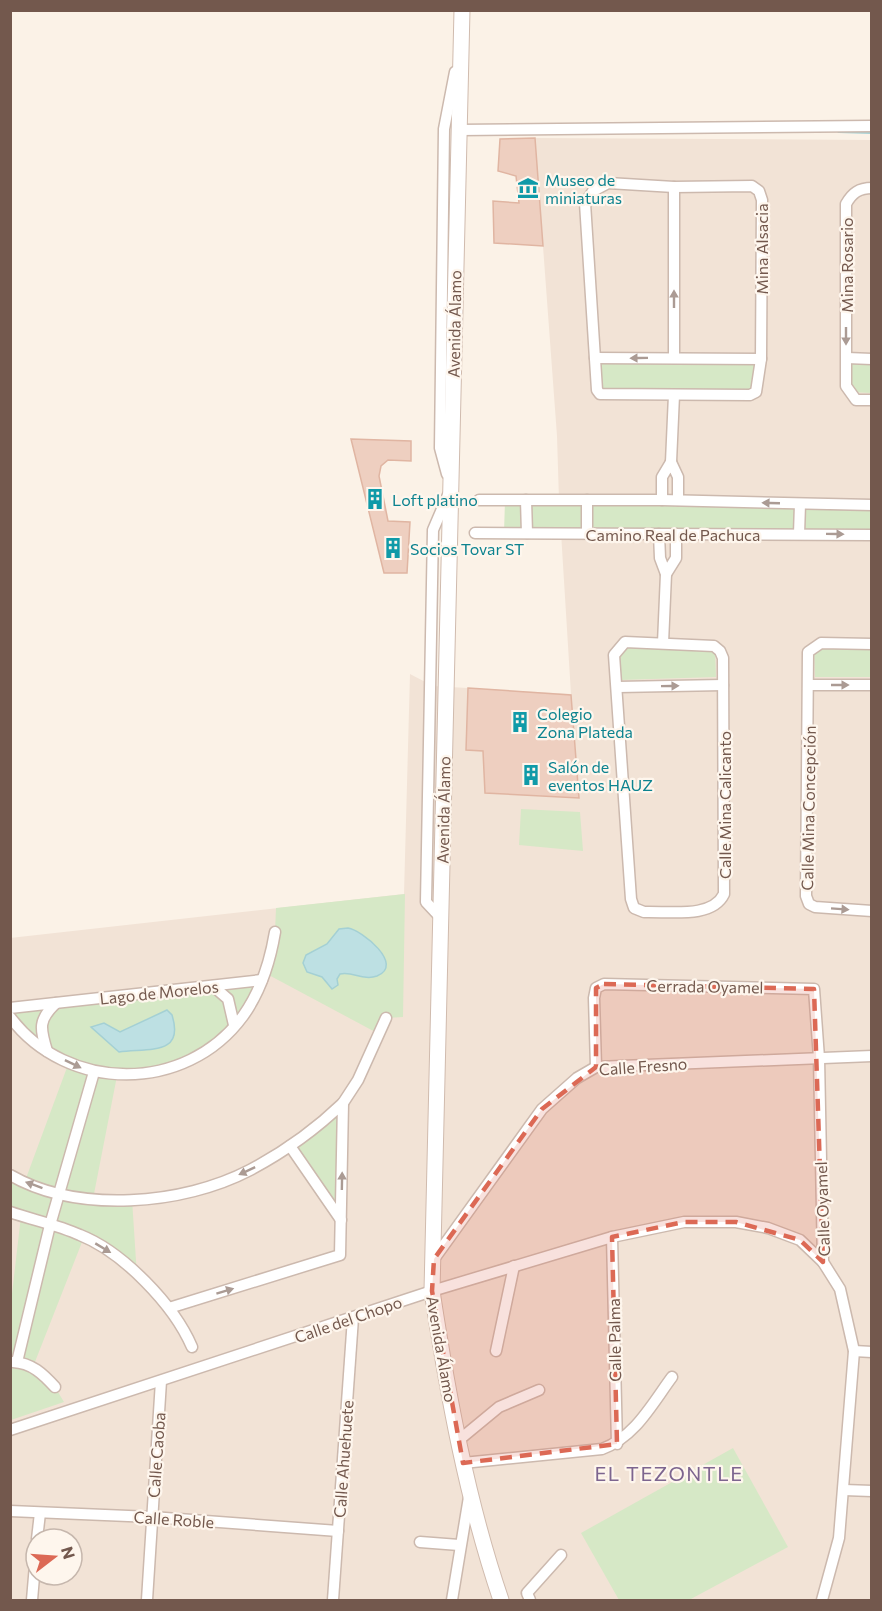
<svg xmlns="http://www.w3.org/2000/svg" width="882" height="1611" font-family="Commissioner,sans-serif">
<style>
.residential{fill:#f2e3d6;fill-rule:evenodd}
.green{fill:#d6e8c6}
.water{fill:#bde0e3;stroke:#a4d0d4;stroke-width:1.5}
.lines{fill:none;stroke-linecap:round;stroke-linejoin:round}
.stream{stroke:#a4d0d4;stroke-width:4}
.building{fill:#eecfc0;stroke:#e0b5a2;stroke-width:1.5}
.street-casing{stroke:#ccb9ae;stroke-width:13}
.secondary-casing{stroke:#d0bbae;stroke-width:17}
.street{stroke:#fff;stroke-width:10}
.secondary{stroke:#fff;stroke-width:15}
.oneway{fill:#ab9b94}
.marked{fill:#dc6955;fill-opacity:0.2;stroke:#dc6955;stroke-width:4.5;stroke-dasharray:12 8;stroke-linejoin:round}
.labels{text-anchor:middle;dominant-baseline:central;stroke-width:4.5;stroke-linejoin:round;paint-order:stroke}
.culture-label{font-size:16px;fill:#0d838f;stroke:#fef6ed;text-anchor:start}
.street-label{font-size:16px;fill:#73584d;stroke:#fef6ed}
.quarter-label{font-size:20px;letter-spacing:1.5px;fill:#7d658f;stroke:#fef6ed}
</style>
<rect width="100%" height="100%" fill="#fbf2e7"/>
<path class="residential" d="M535,138L871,140V1600H11L10,938L404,894L410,674L433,686L571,694L559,500L557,436ZM36,1539H72V1575H36Z"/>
<g class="green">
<polygon points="600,361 756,363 753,391 603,391"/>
<polygon points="852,364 871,364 871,393 851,392"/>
<polygon points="505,500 871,505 871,535 504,533"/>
<polygon points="620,648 715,649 716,677 620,680"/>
<polygon points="814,648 871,648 871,677 815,677"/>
<polygon points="521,809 580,812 583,851 519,845"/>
<polygon points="405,894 403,1017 386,1018 379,1034 265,973 275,932 276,908"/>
<polygon points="262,980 242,1017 198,1056 117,1076 93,1199 132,1199 137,1276 84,1237 33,1367 55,1387 64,1402 11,1420 10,1311 21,1216 11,1212 11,1175 25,1181 69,1062 20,1029 11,1008"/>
<polygon points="343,1103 341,1221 290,1146"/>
<polygon points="733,1448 788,1547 689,1600 619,1600 581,1533"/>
</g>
<g class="water">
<path d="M348,928C362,930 405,965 377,976C363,981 353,971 340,974L337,979L338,985L332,989L322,977L307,972L303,963L306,955L327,944L339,929Z"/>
<path d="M167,1010L172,1015C185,1056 148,1048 119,1052L91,1027L104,1023L120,1032Z"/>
</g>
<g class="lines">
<polyline class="stream" points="839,131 872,132"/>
</g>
<g class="building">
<polygon points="535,138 543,246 494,243 493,201 519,203 516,176 498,171 500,139"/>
<polygon points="351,439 411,441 411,461 388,460 381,466 379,476 388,521 410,522 407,573 384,573"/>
<polygon points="468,688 571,695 579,798 485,793 483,751 466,750"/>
</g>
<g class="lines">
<defs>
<g id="street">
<polyline points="459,130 872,126"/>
<polygon points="608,183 674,187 752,186 759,191 762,200 761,359 756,392 750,395 600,394 597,390 585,203 593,191"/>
<polyline points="674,187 674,357"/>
<path d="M872,188C859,188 852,193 846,204V386L856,400H872"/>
<polyline points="595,358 761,359"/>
<polyline points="847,358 872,359"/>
<polyline points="671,462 674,395"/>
<polyline points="447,474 440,448 444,129 455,72"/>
<polyline points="479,500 662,500 872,505"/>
<polyline points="526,500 527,533"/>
<polyline points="662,500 662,477 671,462 678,477 678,500"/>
<polyline points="475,533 872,535"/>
<polyline points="587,533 587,500"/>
<polyline points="659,534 660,558 666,574 676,558 676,534"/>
<polyline points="799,534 800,504"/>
<path d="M625,642L714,646L720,651L723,658L724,894C712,919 669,911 644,912L634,908L631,899L614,655Z"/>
<polyline points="663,643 666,574"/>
<polyline points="872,644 821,643 808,652 806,896 809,904 815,907 872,911"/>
<polyline points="809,685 872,685"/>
<polyline points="618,687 723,685"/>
<polyline points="441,918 426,902 433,530 448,495"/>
<polyline points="213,986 228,999 234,1025"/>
<polyline points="10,1008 262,980"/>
<path d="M10,1017C67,1093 186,1094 243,1016C261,991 270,962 275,932"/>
<path d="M47,1051C40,1028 38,1020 56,1003"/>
<polyline points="596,1067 594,998 596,988 604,984 814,989 819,1058 823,1262 840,1289 854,1351 839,1538 822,1600"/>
<polyline points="343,1103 358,1080 386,1018"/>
<polyline points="290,1146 341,1220"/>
<path d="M10,1175C78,1214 183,1205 250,1170C284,1152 315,1130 343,1103L340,1255L169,1308"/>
<path d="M10,1212C33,1220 58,1225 80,1235C123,1252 174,1305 192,1347"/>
<polyline points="612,1237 617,1444"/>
<polyline points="434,1259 542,1109 577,1078 596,1067 872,1056"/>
<polyline points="496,1351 514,1266"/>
<polyline points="854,1351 872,1352"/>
<path d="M13,1362C32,1363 43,1374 55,1387"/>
<polyline points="17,1362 50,1225 94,1072"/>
<polyline points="10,1430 432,1291 612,1237 684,1222 736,1222 768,1228 800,1240 823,1262"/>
<polyline points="459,1440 499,1407 539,1390"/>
<path d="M463,1463L602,1449C635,1437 652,1404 672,1377"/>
<polyline points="844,1490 872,1491"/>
<polyline points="10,1511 152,1517 338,1531"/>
<polyline points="37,1539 40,1513"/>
<polyline points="420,1542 459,1545"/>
<polyline points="32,1600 36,1553"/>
<polyline points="147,1600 161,1381"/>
<polyline points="333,1600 353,1318"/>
<polyline points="452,1600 469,1497"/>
<polyline points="530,1600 527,1593 561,1555"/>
</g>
<path id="secondary" d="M462,10L432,1291C448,1396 467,1500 501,1600"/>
</defs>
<use href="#street" class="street-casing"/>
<use href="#secondary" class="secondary-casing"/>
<use href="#street" class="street"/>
<use href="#secondary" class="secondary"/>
</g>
<defs><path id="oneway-solid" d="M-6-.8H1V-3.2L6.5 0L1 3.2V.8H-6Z" transform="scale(1.5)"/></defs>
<g class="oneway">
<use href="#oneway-solid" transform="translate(674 299) rotate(-90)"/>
<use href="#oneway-solid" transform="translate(846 336) rotate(90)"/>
<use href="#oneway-solid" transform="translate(639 358) rotate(179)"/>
<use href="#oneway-solid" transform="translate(771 503) rotate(-178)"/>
<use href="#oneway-solid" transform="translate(835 534) rotate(1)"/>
<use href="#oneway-solid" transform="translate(840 685)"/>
<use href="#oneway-solid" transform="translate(670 686) rotate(-1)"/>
<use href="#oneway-solid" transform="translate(840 909) rotate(4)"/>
<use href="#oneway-solid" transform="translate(73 1064) rotate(26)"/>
<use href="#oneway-solid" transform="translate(247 1171) rotate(155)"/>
<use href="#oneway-solid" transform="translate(342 1181) rotate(-89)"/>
<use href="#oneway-solid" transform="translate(34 1185) rotate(-160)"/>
<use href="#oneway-solid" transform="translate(103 1248) rotate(31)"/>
<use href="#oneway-solid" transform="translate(225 1291) rotate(-17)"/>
</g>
<path class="marked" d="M604,984L814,989L823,1262L800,1240L736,1222H684L612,1237L617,1444L463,1463L432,1291L434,1259L542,1109L596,1067V988Z"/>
<defs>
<symbol id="museum-bare" viewBox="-9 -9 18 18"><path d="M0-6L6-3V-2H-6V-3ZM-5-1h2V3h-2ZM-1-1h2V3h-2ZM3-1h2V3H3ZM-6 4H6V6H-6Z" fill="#0f9aa8" stroke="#fef6ed" stroke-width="2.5" paint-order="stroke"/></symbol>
<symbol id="building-bare" viewBox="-9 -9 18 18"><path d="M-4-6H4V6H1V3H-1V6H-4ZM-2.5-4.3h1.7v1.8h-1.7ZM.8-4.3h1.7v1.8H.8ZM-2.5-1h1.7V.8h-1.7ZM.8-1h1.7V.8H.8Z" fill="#0f9aa8" stroke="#fef6ed" stroke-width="2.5" paint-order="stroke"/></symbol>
</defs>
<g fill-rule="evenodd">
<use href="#museum-bare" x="513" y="173" width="30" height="30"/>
<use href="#building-bare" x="360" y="484" width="30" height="30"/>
<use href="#building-bare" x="378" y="533" width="30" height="30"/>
<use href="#building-bare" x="505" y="707" width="30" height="30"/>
<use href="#building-bare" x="516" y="760" width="30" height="30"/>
</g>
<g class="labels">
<g class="culture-label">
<text x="545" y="179">Museo de<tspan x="545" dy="18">miniaturas</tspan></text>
<text x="392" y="499">Loft platino</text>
<text x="410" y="548">Socios Tovar ST</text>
<text x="537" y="713">Colegio<tspan x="537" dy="18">Zona Plateda</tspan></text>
<text x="548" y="766">Salón de<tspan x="548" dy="18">eventos HAUZ</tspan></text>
</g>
<g class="street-label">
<text transform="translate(761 249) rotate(-90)">Mina Alsacia</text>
<text transform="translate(846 265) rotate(-90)">Mina Rosario</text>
<text transform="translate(454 324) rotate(-89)">Avenida Álamo</text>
<text x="673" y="534">Camino Real de Pachuca</text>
<text transform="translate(724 805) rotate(-90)">Calle Mina Calicanto</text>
<text transform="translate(808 808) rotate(-89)">Calle Mina Concepción</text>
<text transform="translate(443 810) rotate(-89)">Avenida Álamo</text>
<text transform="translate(705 986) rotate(1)">Cerrada Oyamel</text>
<text transform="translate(159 992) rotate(-6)">Lago de Morelos</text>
<text transform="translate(643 1066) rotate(-4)">Calle Fresno</text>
<text transform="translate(822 1209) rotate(-92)">Calle Oyamel</text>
<text transform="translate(348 1319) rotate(-19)">Calle del Chopo</text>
<text transform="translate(614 1340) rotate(-91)">Calle Palma</text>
<text transform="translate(442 1349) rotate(80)">Avenida Álamo</text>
<text transform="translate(156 1455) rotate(-86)">Calle Caoba</text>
<text transform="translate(343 1459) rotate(-86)">Calle Ahuehuete</text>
<text transform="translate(174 1519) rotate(4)">Calle Roble</text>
</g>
<g class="quarter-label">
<text x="669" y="1473">EL TEZONTLE</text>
</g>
</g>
<rect width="882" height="1611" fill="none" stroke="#73584d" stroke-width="24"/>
<g transform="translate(54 1557) rotate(73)"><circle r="28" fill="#fef6ed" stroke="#c6b7ad" stroke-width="1.5"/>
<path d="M0-4.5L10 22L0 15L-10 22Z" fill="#dc6955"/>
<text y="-9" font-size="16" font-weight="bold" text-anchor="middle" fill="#73584d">N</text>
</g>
</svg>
